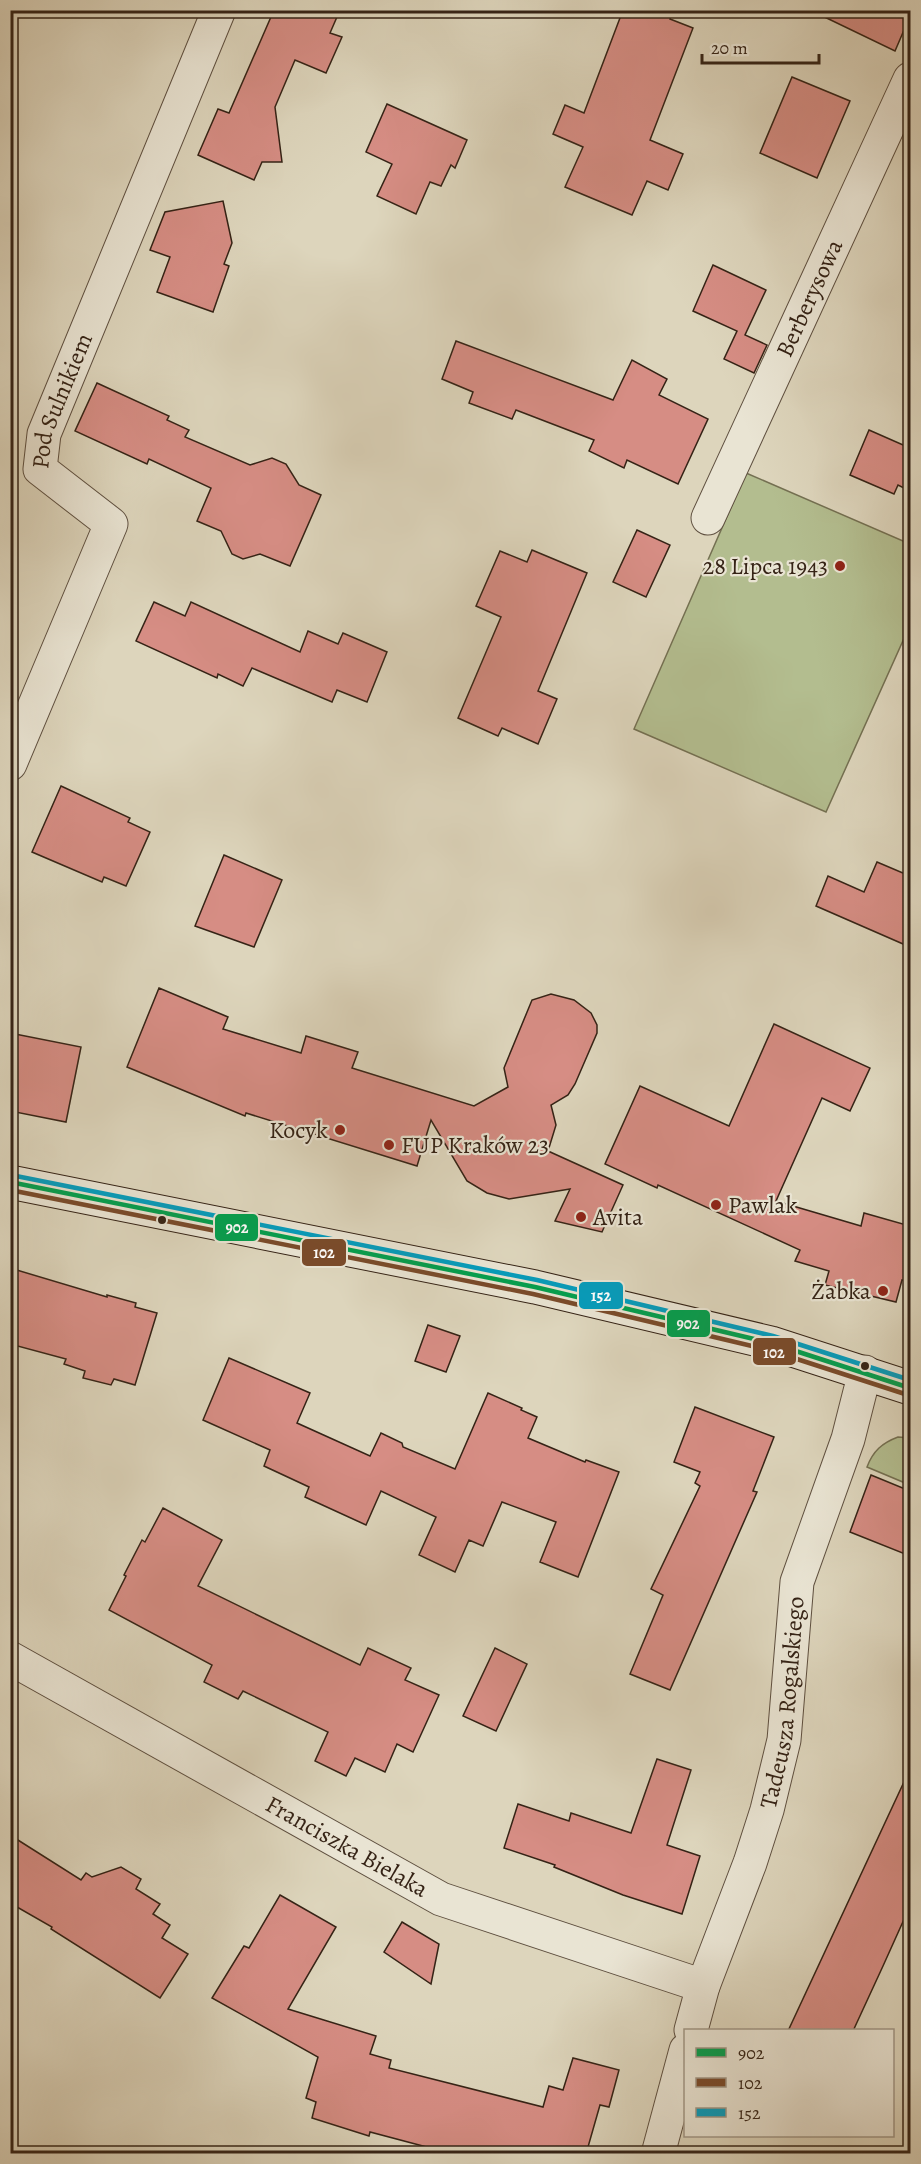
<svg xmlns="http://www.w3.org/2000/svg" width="921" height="2164" font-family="Alegreya,serif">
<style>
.green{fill:#b3bd8f;stroke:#747052;stroke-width:1.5}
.building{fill:#d68d84;stroke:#352316;stroke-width:1.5}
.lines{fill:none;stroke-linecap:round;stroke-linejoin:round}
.street-casing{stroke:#5f5040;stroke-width:35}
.secondary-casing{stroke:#352316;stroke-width:35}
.street{stroke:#e9e4d3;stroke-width:33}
.secondary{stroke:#e9e4d3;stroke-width:33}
.bus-1-casing{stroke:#e9e4d3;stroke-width:9}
.bus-2-casing{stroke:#e9e4d3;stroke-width:9}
.bus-3-casing{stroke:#e9e4d3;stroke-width:9}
.bus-1{stroke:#039f4e;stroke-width:4.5}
.bus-2{stroke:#7a4b2a;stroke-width:4.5}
.bus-3{stroke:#059cbc;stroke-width:4.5}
.poi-dot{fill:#8f2418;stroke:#e9e4d3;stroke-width:2}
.bus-dot{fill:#352316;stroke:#e9e4d3;stroke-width:2}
.labels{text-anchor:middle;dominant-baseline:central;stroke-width:4.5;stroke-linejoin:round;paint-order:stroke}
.street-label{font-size:24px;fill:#352316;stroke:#e9e4d3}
.poi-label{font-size:24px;fill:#352316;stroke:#e9e4d3;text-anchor:end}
.line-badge{stroke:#e9e4d3;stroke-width:2}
.badge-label{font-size:16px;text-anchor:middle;font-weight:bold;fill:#fff}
</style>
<rect width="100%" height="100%" fill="#ddd5bc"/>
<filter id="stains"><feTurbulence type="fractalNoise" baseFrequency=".00333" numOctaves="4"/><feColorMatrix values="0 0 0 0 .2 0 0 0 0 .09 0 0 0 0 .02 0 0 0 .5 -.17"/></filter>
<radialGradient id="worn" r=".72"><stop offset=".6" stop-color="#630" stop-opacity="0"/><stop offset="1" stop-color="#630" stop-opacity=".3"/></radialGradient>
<g class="green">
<polygon points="746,473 910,544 910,625 826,812 634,729"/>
<path d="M898,1437L910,1438V1485L867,1467C873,1451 882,1443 898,1437Z"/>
</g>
<g class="building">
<polygon points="274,10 340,10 330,33 342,37 326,73 295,60 275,107 282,162 262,162 254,180 198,155 218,109 229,113"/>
<polygon points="623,10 673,10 670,19 693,28 650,140 683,154 668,190 647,181 632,215 565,187 583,147 553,134 565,105 584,113"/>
<polygon points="810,10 910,10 910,16 895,51"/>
<polygon points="792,77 850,101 817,178 760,153"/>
<polygon points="387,104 467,140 455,168 451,165 441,186 430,182 416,214 377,196 392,164 366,152"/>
<polygon points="223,201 232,243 224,264 229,266 213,312 157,292 170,257 150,250 165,212"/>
<polygon points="713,265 766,290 745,335 767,345 754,373 724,359 737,331 693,311"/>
<polygon points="456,341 613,400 632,360 667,379 659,395 708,419 678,484 627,460 624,468 589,451 594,440 516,410 512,419 469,403 473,392 442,379"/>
<polygon points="97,383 169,416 167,420 189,430 185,437 250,465 272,458 286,464 299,485 321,495 290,566 260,554 243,559 232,554 221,531 197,521 211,488 149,459 147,464 75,431"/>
<polygon points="869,430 910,448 910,491 898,485 894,494 850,475"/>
<polygon points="637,530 670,545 646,597 613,582"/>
<polygon points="532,550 587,573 538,691 557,699 538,744 502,728 498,736 458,718 501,617 476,606 500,551 527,562"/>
<polygon points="154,602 185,616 191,602 300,652 308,631 338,644 343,633 387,652 367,702 337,690 332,702 252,668 243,686 218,674 217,678 136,641"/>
<polygon points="61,786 130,818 128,822 150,832 126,886 104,877 102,882 32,852"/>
<polygon points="224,855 282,880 254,947 195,926"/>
<polygon points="877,862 910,876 910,947 816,906 828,876 864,892"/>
<polygon points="159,988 228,1017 223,1029 301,1053 306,1036 358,1052 352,1068 474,1106 508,1087 504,1068 532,1000 551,994 574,1000 591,1013 597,1025 597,1033 575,1084 568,1095 551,1105 556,1125 548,1151 623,1185 602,1232 555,1221 570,1189 509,1199 487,1193 467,1181 431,1120 417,1166 246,1113 245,1116 127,1067"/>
<polygon points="774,1024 870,1068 850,1111 822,1098 776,1201 861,1226 864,1213 910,1226 910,1282 902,1280 896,1302 825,1285 829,1271 795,1261 800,1250 658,1185 657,1188 605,1164 640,1086 729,1126"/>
<polygon points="10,1033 81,1047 66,1122 10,1111"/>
<polygon points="10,1268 107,1297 107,1295 136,1303 135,1307 157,1313 135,1385 114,1379 111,1385 83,1378 85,1371 64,1364 66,1359 10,1344"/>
<polygon points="428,1325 460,1336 446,1372 415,1361"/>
<polygon points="229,1358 310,1393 297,1423 370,1456 381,1433 402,1443 403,1447 455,1469 488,1393 522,1408 521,1410 537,1417 528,1438 585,1462 586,1460 619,1472 578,1577 540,1562 556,1522 502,1502 483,1546 469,1540 455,1572 419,1555 436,1517 381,1491 366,1525 305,1497 309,1487 264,1466 270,1450 203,1420"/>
<polygon points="695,1407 774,1437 753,1491 757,1492 670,1690 630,1674 663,1595 651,1589 700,1486 695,1483 700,1472 674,1462"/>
<polygon points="871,1475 910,1491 910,1556 850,1532"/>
<polygon points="163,1508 222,1540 198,1586 360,1665 368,1648 411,1668 405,1680 439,1695 413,1752 397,1744 385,1772 355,1758 346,1776 315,1761 328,1732 243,1691 238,1699 204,1682 212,1665 109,1610 126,1576 124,1575 142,1540 145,1542"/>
<polygon points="495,1648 527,1664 496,1731 463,1716"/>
<polygon points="657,1759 691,1770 667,1845 700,1856 682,1914 623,1895 554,1867 555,1865 504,1848 518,1804 569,1821 571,1813 631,1833"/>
<polygon points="910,1769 910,1906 883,1966 853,2031 788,2031"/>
<polygon points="10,1835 81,1880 86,1873 92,1877 121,1867 141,1879 136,1889 160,1904 153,1914 170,1925 162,1938 188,1954 160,1998 51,1929 52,1927 10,1903"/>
<polygon points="280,1895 336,1927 288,2009 376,2036 370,2054 391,2060 389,2068 543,2107 549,2086 563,2090 573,2058 619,2070 609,2107 600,2105 586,2154 453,2154 370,2132 369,2136 312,2118 316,2102 306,2098 318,2057 212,1998 244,1946 249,1948"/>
<polygon points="402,1922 439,1944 431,1984 384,1952"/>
</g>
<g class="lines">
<defs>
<g id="street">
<path id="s1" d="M708,518L910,79"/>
<path id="s2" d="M10,764L111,524L40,469L44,434L219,10"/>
<path id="s3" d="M10,1658L441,1899L703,1986"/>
<path id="s4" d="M691,2030L703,1986L750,1863L767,1810L784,1740L797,1582L848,1439L865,1372"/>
<polyline points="658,2154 686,2050"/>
</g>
<polyline id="secondary" points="10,1182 535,1287 771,1343 910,1388"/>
</defs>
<use href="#street" class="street-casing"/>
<use href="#secondary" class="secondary-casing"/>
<use href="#street" class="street"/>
<use href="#secondary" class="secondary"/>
<defs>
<polyline id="bus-1" points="10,1182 535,1287 771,1343 910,1388"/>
<polyline id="bus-2" points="10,1190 533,1294 769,1350 908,1395"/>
<polyline id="bus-3" points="11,1175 537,1280 773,1336 910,1380"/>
</defs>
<use href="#bus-1" class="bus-1-casing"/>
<use href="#bus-2" class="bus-2-casing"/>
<use href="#bus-3" class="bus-3-casing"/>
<use href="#bus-1" class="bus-1"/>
<use href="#bus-2" class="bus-2"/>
<use href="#bus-3" class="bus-3"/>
</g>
<g class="poi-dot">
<circle cx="840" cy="566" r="6"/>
<circle cx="340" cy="1130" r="6"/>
<circle cx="389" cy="1145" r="6"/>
<circle cx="716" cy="1205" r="6"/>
<circle cx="581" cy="1217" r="6"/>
<circle cx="883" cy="1291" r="6"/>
</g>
<g class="bus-dot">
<circle cx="162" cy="1220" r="5"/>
<circle cx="865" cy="1366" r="5"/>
</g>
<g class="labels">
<g class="street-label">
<text stroke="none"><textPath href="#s1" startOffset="242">Berberysowa</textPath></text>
<text stroke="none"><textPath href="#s2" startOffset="422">Pod Sulnikiem</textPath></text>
<text stroke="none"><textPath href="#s4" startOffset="342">Tadeusza Rogalskiego</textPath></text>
<text stroke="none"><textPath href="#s3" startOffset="386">Franciszka Bielaka</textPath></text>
</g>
<g class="poi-label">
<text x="828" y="566">28 Lipca 1943</text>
<text x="328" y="1130">Kocyk</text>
<text x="401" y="1145" text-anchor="start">FUP Kraków 23</text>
<text x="728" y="1205" text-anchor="start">Pawlak</text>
<text x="593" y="1217" text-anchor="start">Avita</text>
<text x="871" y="1291">Żabka</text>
</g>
</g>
<g class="line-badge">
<rect x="214" y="1213" width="45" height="29" rx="6" fill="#039f4e"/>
<rect x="301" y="1238" width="46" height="29" rx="6" fill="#7a4b2a"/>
<rect x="578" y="1281" width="46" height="29" rx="6" fill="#059cbc"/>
<rect x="666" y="1309" width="45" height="29" rx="6" fill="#039f4e"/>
<rect x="752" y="1337" width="45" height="29" rx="6" fill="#7a4b2a"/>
</g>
<g class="badge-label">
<text x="237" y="1233">902</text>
<text x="324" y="1258">102</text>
<text x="601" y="1301">152</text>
<text x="688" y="1329">902</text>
<text x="774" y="1358">102</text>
</g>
<rect width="921" height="2164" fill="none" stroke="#ddd5bc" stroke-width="36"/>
<rect x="12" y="12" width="897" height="2140" fill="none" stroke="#352316" stroke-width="3"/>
<rect x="18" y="18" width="885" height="2128" fill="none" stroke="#352316" stroke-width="1.5"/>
<rect x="684" y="2029" width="210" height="108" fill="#e9e4d3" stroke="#a19787" stroke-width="1.5"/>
<rect x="696" y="2048" width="30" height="9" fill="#039f4e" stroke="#a19787" stroke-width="1.5"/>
<text x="738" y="2059" font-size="18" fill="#352316">902</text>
<rect x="696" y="2078" width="30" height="9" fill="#7a4b2a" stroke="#a19787" stroke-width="1.5"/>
<text x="738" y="2089" font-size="18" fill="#352316">102</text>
<rect x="696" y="2108" width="30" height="9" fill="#059cbc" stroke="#a19787" stroke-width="1.5"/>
<text x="738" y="2119" font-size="18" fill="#352316">152</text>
<path d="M702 54v9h117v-9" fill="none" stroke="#352316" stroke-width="3"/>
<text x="711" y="54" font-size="18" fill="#352316" stroke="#e9e4d3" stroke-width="4.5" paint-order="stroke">20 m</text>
<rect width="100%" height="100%" filter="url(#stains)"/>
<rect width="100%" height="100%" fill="url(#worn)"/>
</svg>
